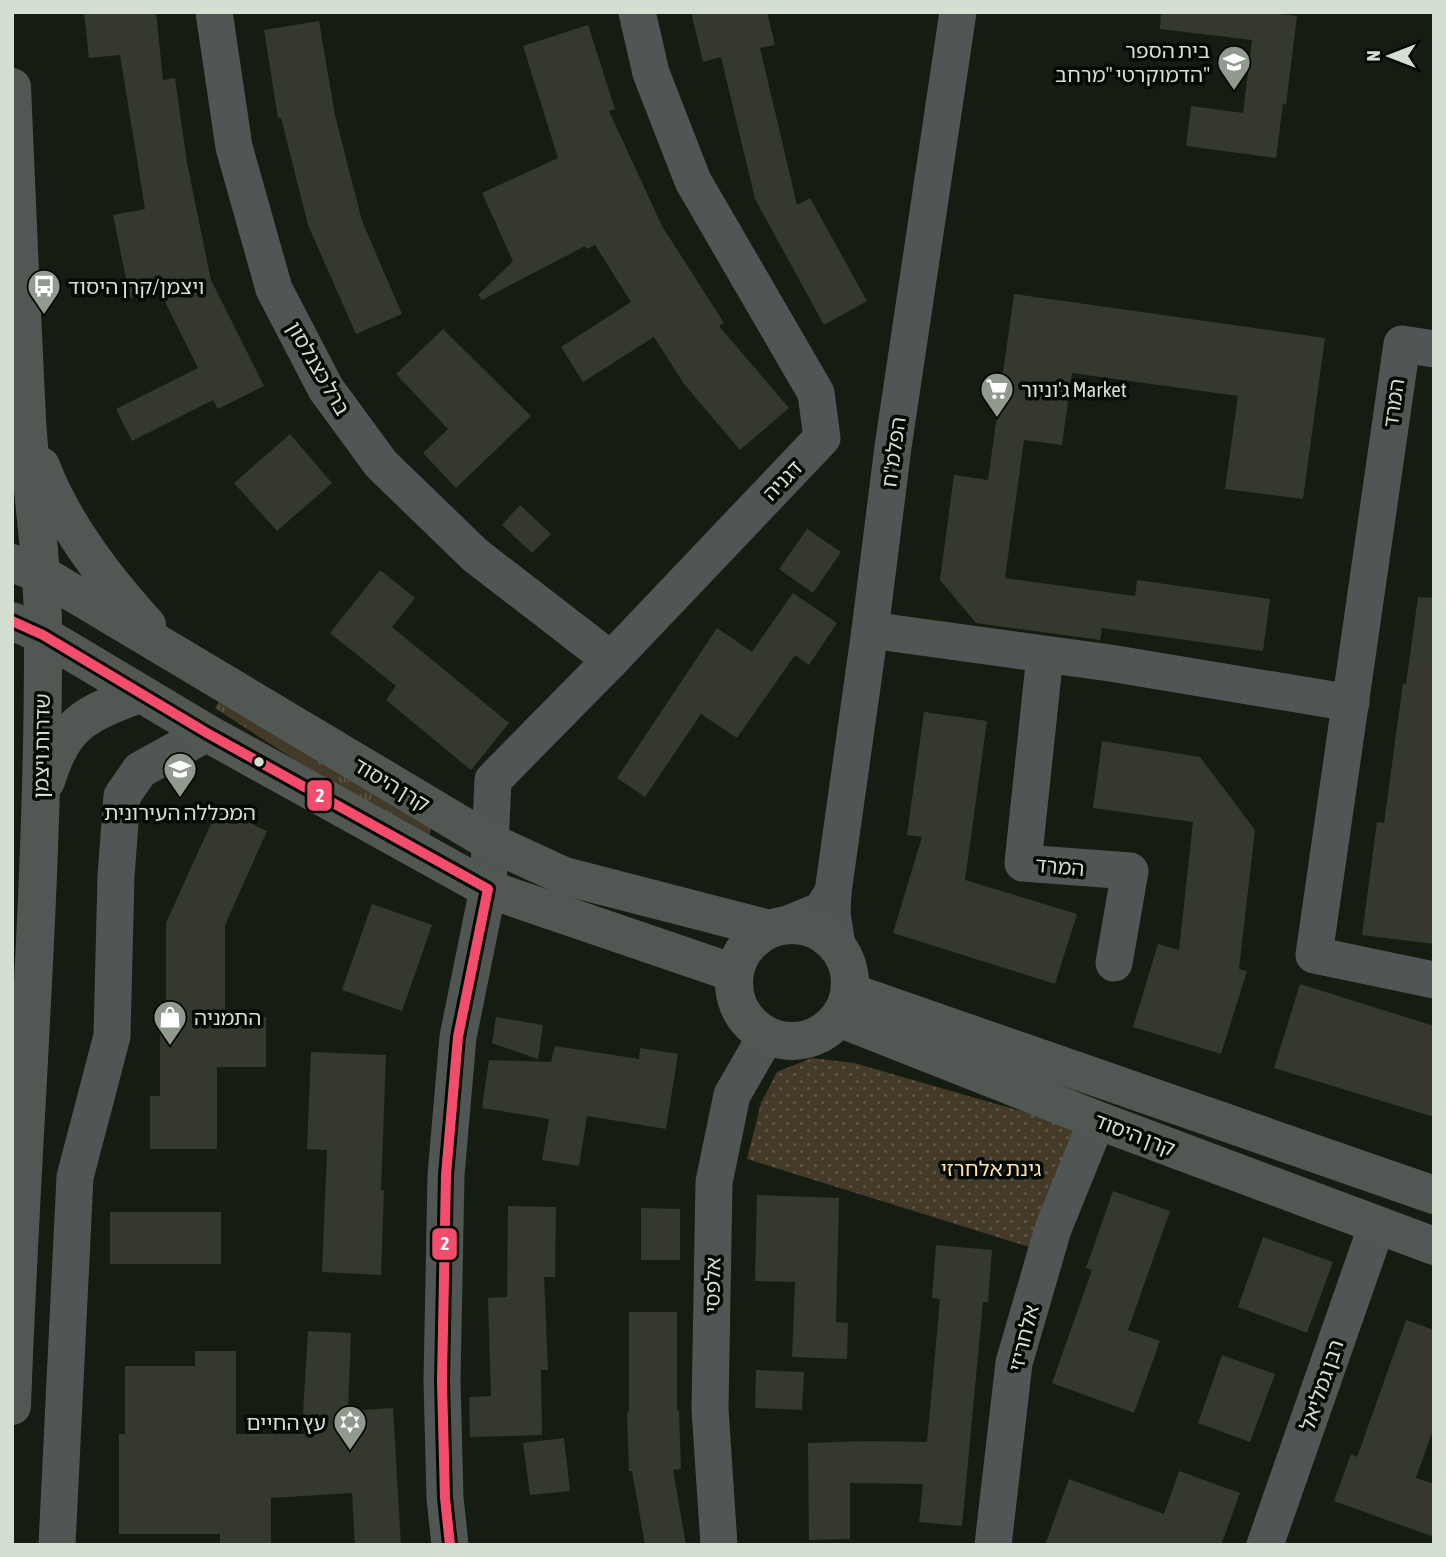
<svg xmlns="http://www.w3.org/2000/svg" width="1446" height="1557" font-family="'Asap Condensed','Noto Sans Hebrew',sans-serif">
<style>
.grass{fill:url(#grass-tufts)}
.park{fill:url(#park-dots)}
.building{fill:#34382d}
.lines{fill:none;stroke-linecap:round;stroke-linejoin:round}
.street{stroke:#505653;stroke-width:37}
.secondary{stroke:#515853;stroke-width:38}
.bus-1-casing{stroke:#040903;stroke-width:16}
.bus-1{stroke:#f44d6c;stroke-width:10}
.bus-dot{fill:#d4ded1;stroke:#040903;stroke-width:2.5}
.labels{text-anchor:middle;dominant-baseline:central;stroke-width:7;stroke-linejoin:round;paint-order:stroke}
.poi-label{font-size:21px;fill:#d4ded1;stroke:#040903;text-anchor:start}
.street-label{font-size:21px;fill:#d4ded1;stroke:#040903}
.park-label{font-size:21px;fill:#fddeaf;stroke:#040903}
.line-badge{stroke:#040903;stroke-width:2.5}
.badge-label{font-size:19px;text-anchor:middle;font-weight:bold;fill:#fff}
</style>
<defs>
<pattern id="grass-tufts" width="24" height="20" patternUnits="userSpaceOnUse" patternTransform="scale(1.75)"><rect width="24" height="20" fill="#443a28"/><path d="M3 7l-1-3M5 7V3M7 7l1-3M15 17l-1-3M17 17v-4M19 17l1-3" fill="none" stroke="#5e5646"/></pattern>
<pattern id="park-dots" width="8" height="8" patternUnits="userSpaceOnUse" patternTransform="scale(1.75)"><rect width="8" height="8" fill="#443a28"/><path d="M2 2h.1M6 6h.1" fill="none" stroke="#5e5646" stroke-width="1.8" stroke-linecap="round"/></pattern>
</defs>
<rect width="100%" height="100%" fill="#151d12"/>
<polygon class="grass" points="223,694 434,821 428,839 384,818 215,708"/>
<polygon class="park" points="812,1058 854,1063 1080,1128 1039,1250 747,1159 761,1103 777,1072"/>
<g class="building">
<polygon points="84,12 156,12 163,80 175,78 187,163 211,280 264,386 218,409 213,400 132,441 116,409 198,368 160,292 130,298 113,215 145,209 120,55 89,58"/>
<polygon points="691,12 767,12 775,45 760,48 797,205 810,198 867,301 824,325 755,199 721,57 703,62"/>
<polygon points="1161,12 1267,12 1297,16 1286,105 1283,104 1276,158 1186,146 1191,106 1243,113 1252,40 1160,29"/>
<polygon points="319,21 335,115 362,221 402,314 356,334 308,225 281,118 278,118 264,30"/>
<polygon points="588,25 615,109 609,111 662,226 724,323 719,326 789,408 740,450 684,384 654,337 583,382 561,347 631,302 595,245 587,249 585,246 482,300 478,295 513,261 482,193 558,158 523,46"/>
<polygon points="1014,294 1325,338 1303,499 1225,489 1238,396 1072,373 1062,445 1024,440 1005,578 1135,596 1137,580 1270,599 1263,651 1102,628 1100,640 976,623 940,580 954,475 988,480"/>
<polygon points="443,329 531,416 456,488 423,453 448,429 396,374"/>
<polygon points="290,434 332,483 277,531 234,483"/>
<polygon points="520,505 551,534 532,553 502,525"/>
<polygon points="807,529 841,552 813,593 779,569"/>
<polygon points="380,570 415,598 392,627 509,723 471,770 386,700 396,686 330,633"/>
<polygon points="793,593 837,623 809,665 795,655 737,738 701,714 645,797 617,778 717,628 752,652"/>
<polygon points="1418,597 1434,598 1434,944 1362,935 1377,822 1384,823 1403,683 1406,684"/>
<polygon points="924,712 987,721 965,880 1077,914 1055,984 893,933 922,837 907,835"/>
<polygon points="1102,741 1200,757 1255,830 1239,969 1247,971 1221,1054 1133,1027 1158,944 1179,950 1193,822 1093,808"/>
<polygon points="218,808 267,831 225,925 225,1017 266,1017 266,1067 217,1067 217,1149 150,1149 150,1096 160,1096 160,1017 166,1017 166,923"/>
<polygon points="372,904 432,925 402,1011 342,990"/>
<polygon points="1300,984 1434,1026 1434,1117 1274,1068"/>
<polygon points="496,1017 543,1025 538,1059 492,1043"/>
<polygon points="555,1046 639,1059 640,1048 678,1054 666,1129 587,1116 579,1166 542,1160 549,1119 482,1108 489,1060 551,1062"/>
<polygon points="311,1052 386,1055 381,1190 384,1190 381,1275 322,1272 327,1150 307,1149"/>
<polygon points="1113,1191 1170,1211 1128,1330 1160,1341 1134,1413 1052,1383 1092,1270 1086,1268"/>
<polygon points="757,1195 839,1198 836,1322 848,1323 847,1359 792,1357 795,1282 755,1281"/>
<polygon points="508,1206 556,1207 555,1277 544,1277 548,1370 541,1370 542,1435 470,1437 469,1397 491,1396 488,1298 507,1297"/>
<polygon points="641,1208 680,1209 680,1260 641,1260"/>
<rect x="110" y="1212" width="111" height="52"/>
<polygon points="1263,1237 1333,1262 1307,1333 1238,1307"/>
<polygon points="936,1245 992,1250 988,1302 983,1302 962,1526 919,1522 923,1484 850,1483 850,1539 809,1540 808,1443 868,1441 927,1442 940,1299 932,1298"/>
<polygon points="629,1312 677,1312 677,1410 679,1410 681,1469 673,1470 686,1545 645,1545 632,1471 629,1471 627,1412 629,1411"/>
<polygon points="1406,1320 1434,1330 1434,1427 1416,1478 1434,1484 1434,1537 1334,1501 1351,1454 1357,1457"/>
<polygon points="308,1331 351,1333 348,1411 393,1408 401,1545 355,1545 352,1493 271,1498 271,1545 220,1545 220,1534 119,1534 119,1434 125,1434 125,1366 195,1366 195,1351 236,1351 236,1434 304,1434 303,1413"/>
<polygon points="1222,1355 1275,1374 1250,1442 1198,1423"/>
<polygon points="756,1370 804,1372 802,1410 755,1408"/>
<polygon points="564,1438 570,1491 530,1495 523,1443"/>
<polygon points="1179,1471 1240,1493 1221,1545 1045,1545 1069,1479 1164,1514"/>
</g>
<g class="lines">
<g class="street">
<polyline points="214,12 234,147 274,289 326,389 381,464 475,555 611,660"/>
<polyline points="1434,349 1402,344 1314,955 1434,980"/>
<polyline points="870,630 1110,663 1351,703"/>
<polyline points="1045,655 1023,863 1130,871 1114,963"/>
<polyline points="788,924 822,910 833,892"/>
<polyline points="837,945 832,914 833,892 870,630 893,447 958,12"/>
<polyline points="57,1545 75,1177 112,1036 116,876 122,796 140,770 207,733"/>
<polyline points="450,1545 445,1498 442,1381 446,1175 458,1037 488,889 493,780 611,660 822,438 816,393 693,181 651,73 637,12"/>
<polyline points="719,1545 710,1409 714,1182 732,1095 766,1036"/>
<polyline points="993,1545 1014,1363 1053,1229 1089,1140"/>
<polyline points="1265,1545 1377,1225"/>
</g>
<g class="secondary">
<path d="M12,87C17,198 21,308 27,419C31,489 43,559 43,630C44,889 21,1147 12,1406"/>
<path d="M41,466C63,524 105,579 147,625"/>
<polyline points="12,563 43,575 490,842 564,876 769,929"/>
<polyline points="12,621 43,635 207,733 488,889 734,973"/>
<path d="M46,781C64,723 85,714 140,694"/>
<circle cx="792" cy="983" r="58"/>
<polyline points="850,992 1434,1195"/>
<polyline points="839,1018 1097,1120 1434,1246"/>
</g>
<defs>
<polyline id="bus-1" points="12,621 43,635 207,733 488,889 458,1037 446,1175 442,1381 445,1498 450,1545"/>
</defs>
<use href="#bus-1" class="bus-1-casing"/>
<use href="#bus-1" class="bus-1"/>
</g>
<defs>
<symbol id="school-pin" viewBox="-11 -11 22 30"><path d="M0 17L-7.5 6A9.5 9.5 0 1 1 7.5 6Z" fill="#919a8e" stroke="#040903"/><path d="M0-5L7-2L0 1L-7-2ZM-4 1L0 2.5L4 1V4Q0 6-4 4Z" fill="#fff"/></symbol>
<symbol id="bus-pin" viewBox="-11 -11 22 30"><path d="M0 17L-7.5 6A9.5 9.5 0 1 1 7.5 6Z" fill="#919a8e" stroke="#040903"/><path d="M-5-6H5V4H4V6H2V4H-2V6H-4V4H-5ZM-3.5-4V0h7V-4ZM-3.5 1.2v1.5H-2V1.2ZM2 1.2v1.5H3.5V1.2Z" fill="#fff"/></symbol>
<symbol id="supermarket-pin" viewBox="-11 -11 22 30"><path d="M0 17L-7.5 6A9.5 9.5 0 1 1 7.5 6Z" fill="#919a8e" stroke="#040903"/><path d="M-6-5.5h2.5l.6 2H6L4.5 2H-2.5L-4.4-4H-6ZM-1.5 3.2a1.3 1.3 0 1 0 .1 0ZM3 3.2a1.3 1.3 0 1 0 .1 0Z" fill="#fff"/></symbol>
<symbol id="university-pin" viewBox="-11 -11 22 30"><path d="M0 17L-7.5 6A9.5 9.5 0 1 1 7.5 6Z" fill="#919a8e" stroke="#040903"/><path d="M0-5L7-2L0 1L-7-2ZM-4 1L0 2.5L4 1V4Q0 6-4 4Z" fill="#fff"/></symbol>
<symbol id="shop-pin" viewBox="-11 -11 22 30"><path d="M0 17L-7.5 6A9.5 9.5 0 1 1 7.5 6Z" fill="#919a8e" stroke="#040903"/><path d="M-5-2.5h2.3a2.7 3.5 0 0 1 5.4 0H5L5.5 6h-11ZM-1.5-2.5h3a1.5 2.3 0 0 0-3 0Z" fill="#fff"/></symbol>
<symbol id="synagogue-pin" viewBox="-11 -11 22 30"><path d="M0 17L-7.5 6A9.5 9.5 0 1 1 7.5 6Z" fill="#919a8e" stroke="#040903"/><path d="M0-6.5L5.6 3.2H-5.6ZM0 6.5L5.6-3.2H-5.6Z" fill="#fff"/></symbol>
</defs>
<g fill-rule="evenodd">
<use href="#school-pin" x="1215" y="43" width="38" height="52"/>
<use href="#bus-pin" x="25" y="267" width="38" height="52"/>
<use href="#supermarket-pin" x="978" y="370" width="38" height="52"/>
<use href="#university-pin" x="161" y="750" width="38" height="52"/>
<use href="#shop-pin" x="151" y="998" width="38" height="52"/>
<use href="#synagogue-pin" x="331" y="1403" width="38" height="52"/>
</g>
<circle class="bus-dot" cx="259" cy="762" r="6"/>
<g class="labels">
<g class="poi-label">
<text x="1210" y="50" text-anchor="end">בית הספר<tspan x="1210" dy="24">הדמוקרטי "מרחב"</tspan></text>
<text x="68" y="286">ויצמן/קרן היסוד</text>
<text x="1021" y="389">ג'וניור Market</text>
<text x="180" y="812" text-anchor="middle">המכללה העירונית</text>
<text x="194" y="1017">התמניה</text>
<text x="326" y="1422" text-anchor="end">עץ החיים</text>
</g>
<g class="street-label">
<text transform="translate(319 368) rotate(60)">ברל כצנלסון</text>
<text transform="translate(1393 403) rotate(-82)">המרד</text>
<text transform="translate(893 452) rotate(-82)">הפלמ"ח</text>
<text transform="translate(782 480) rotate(-46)">דגניה</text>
<text transform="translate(41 746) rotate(-89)">שדרות ויצמן</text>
<text transform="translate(392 784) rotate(31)">קרן היסוד</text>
<text transform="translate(1060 866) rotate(5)">המרד</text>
<text transform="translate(1135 1134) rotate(21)">קרן היסוד</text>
<text transform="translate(712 1285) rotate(-89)">אלפסי</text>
<text transform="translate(1023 1338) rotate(-76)">אלחריזי</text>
<text transform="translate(1321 1385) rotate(-71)">רבן גמליאל</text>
</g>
<g class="park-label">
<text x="991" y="1168">גינת אלחרזי</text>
</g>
</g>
<g class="line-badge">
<rect x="306" y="779" width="27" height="33" rx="7" fill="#f44d6c"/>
<rect x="431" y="1227" width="27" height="34" rx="7" fill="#f44d6c"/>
</g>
<g class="badge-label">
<text x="320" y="802">2</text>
<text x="445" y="1250">2</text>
</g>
<rect width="1446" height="1557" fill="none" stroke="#d4ded1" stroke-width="28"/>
<g transform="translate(1390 56) rotate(270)" stroke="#040903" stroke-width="5" paint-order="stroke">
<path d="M0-5L12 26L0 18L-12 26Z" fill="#d4ded1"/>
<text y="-10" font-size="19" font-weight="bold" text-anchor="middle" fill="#d4ded1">N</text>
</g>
</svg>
